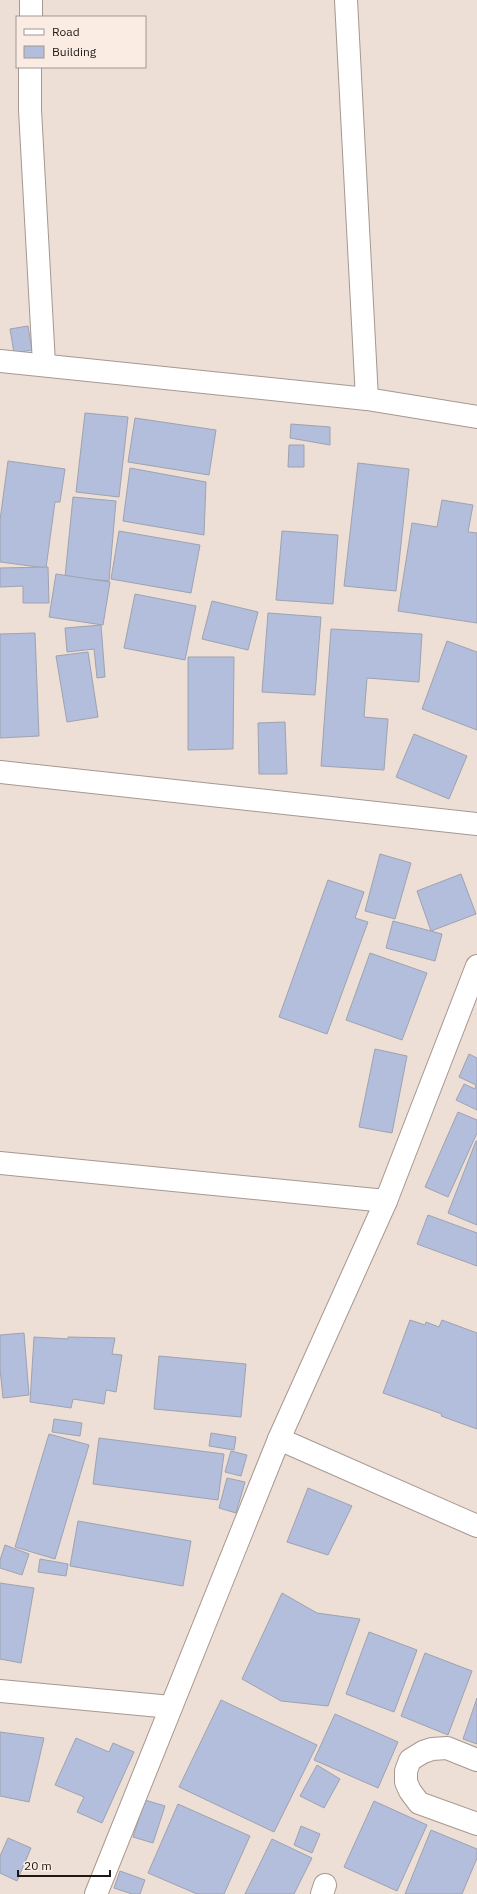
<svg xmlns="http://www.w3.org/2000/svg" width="477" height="1894" font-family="'IBM Plex Sans',sans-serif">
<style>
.building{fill:#b3bddc;stroke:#9ea3b0}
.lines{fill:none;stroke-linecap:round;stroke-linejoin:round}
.minor-casing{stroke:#a69890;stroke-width:24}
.minor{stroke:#fff;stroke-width:22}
</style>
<rect width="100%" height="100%" fill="#edded6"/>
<g class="building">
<polygon points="28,326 32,350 14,353 10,329"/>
<polygon points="85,413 128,417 119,497 76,492"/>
<polygon points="135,418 216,430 209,475 128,462"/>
<polygon points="291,424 330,427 330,445 290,438"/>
<polygon points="289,445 304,445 304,467 288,467"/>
<polygon points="8,461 65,469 60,502 55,502 46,568 0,562 0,520"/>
<polygon points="358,463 409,469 396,591 344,586"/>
<polygon points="130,468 206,482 204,535 123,521"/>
<polygon points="73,497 116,501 109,581 65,577"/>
<polygon points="442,500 473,505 468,532 477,533 477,623 398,611 412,523 437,527"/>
<polygon points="119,531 200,545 191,593 111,579"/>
<polygon points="282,531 338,535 333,604 276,600"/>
<polygon points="48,567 49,603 23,603 23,586 0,587 0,568"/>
<polygon points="56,574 110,582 103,625 49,617"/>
<polygon points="135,594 196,606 185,660 124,648"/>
<polygon points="212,601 258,612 248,650 202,639"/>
<polygon points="268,613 321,617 315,695 262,692"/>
<polygon points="101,625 105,677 97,678 94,649 67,652 65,628"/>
<polygon points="331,629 422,634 419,682 367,678 364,717 388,719 384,770 321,766"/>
<polygon points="35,633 39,736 0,738 0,634"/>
<polygon points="447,641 477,652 477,730 422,709"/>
<polygon points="88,652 98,717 67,722 56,656"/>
<polygon points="188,657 234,657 233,749 188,750"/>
<polygon points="285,722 287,774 259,774 258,723"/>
<polygon points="414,734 467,756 449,799 396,777"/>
<polygon points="380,854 411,863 395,919 365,911"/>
<polygon points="461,874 476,914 431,931 417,891"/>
<polygon points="328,880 364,892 355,918 368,922 327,1034 279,1017"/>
<polygon points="393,921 442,934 435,961 386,948"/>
<polygon points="370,953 427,973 402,1040 346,1020"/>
<polygon points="375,1049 407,1056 392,1133 359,1127"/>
<polygon points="469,1054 477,1058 477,1110 456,1100 464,1084 475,1089 476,1085 459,1077"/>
<polygon points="458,1112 477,1120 477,1133 448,1197 425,1187"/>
<polygon points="476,1141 477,1141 477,1225 448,1213"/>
<polygon points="428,1215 477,1233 477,1266 417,1244"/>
<polygon points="410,1320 425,1325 426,1322 439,1327 442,1320 477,1333 477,1429 441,1416 442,1414 383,1393"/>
<polygon points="24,1333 29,1395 3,1398 0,1369 0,1335"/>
<polygon points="34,1337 68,1339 68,1337 115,1338 112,1354 122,1355 116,1392 106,1390 104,1404 73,1399 71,1408 30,1402"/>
<polygon points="159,1356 246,1364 241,1417 154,1409"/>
<polygon points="54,1419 82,1423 80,1436 52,1432"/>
<polygon points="211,1433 236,1437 234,1450 209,1446"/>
<polygon points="49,1434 89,1445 55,1559 15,1547"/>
<polygon points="99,1438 224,1454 218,1500 93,1484"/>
<polygon points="231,1451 247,1455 241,1476 225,1472"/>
<polygon points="227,1478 245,1482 236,1513 219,1508"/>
<polygon points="308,1488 352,1506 328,1555 287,1542"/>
<polygon points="78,1521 191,1541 183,1586 70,1566"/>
<polygon points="5,1545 29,1554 22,1575 0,1568 0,1560"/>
<polygon points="40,1559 68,1564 66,1576 38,1572"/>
<polygon points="0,1583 34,1588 21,1663 0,1659"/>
<polygon points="282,1593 317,1613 360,1619 328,1706 281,1701 242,1679"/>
<polygon points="369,1632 417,1650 394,1712 346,1694"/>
<polygon points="425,1653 472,1671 448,1735 401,1716"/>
<polygon points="477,1698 477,1744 463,1739"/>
<polygon points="221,1700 317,1745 274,1832 179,1787"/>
<polygon points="335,1714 398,1742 378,1788 314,1760"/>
<polygon points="0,1732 44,1738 29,1802 0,1796"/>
<polygon points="76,1738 109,1752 113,1743 134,1752 102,1823 77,1812 84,1797 55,1785"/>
<polygon points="317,1765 340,1779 324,1808 300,1796"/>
<polygon points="145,1800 165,1806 153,1843 133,1837"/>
<polygon points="374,1801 427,1825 397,1891 344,1867"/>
<polygon points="178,1804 250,1836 224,1894 197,1894 148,1873"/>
<polygon points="301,1826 320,1834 312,1853 294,1845"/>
<polygon points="431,1830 477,1849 477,1858 462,1894 405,1894"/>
<polygon points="8,1838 31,1848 17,1881 0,1873 0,1856"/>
<polygon points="272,1839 312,1858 294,1894 245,1894"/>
<polygon points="120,1871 145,1880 140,1894 132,1894 114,1888"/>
</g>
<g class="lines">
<defs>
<g id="minor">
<polyline points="346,0 367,399"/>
<polyline points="31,17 31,0"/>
<polyline points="30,67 30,110 44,364"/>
<polyline points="0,361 367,399 477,417"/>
<polyline points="0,772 477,824"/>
<polyline points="0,1163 386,1201"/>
<polyline points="279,1439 477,1526"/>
<polyline points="0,1691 171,1707"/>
<polyline points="477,1760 447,1748 432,1749 423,1752 410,1760 406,1771 406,1782 410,1791 419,1803 477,1824"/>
<polyline points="96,1894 279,1439 386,1201 477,966"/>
<polyline points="322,1894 325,1885"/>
</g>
</defs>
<use href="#minor" class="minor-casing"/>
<use href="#minor" class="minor"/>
</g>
<rect x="16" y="16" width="130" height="52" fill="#faebe3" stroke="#a29791"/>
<rect x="24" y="29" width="20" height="6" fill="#ffffff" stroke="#a29791"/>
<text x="52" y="36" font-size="12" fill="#1e1916">Road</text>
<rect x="24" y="46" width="20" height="12" fill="#b3bddc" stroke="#a29791"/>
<text x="52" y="56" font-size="12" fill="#1e1916">Building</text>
<path d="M18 1870v6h92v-6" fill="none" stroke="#1e1916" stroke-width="2"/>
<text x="24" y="1870" font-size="12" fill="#1e1916" stroke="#faebe3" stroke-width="3" paint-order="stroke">20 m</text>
</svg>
